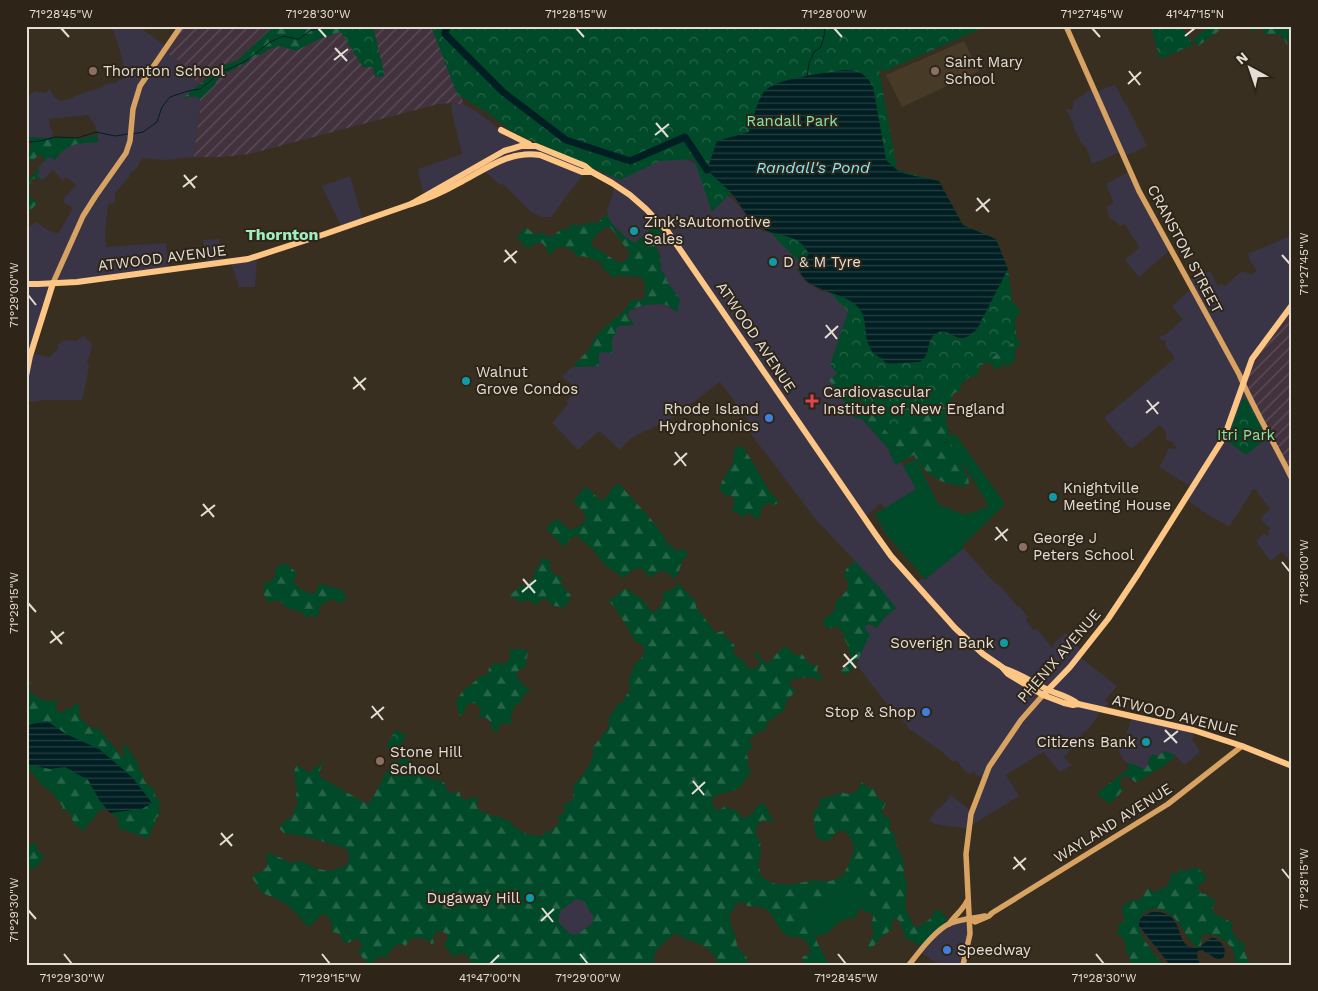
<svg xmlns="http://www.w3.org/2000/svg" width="1318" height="991" font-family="'Work Sans',sans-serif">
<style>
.commercial{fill:#393546}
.industrial{fill:url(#industrial-furrows)}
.built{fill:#473a27}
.grass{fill:#014a29}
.forest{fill:url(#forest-firs);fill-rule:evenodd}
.park{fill:url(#park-crowns)}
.water{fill:url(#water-rules)}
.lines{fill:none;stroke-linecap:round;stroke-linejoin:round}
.stream{stroke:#011f23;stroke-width:1}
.river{stroke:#011f23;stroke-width:7}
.secondary{stroke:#d8a362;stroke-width:5.5}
.primary{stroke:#fdc685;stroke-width:6}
.ticks{fill:none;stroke:#e4ded5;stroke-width:2}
.education-dot{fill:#8d6e63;stroke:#2e2518;stroke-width:2}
.culture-dot{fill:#0f9aa8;stroke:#2e2518;stroke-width:2}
.health-dot{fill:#e0444e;stroke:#2e2518;stroke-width:2}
.shop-dot{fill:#3f7fe0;stroke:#2e2518;stroke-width:2}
.labels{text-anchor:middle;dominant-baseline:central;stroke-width:4;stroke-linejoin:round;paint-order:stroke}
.poi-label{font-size:15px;fill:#e4ded5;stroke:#2e2518;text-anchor:start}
.park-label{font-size:15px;fill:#87e5ab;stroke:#2e2518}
.street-label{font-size:15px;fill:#e4ded5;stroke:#2e2518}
.water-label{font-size:16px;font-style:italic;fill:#84e9fa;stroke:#2e2518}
.neighbourhood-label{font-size:16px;font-weight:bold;fill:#9dedc1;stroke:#2e2518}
.neatline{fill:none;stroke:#e4ded5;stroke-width:2}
.ticks-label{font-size:12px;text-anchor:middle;fill:#e4ded5}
</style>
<defs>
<pattern id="industrial-furrows" width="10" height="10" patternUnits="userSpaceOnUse" patternTransform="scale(1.25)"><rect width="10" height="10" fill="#42323e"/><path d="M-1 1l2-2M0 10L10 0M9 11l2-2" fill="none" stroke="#5d4f59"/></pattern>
<pattern id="forest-firs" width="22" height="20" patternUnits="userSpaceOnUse" patternTransform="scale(1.25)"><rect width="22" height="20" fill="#014a29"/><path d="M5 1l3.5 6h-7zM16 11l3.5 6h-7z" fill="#266447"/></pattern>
<pattern id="park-crowns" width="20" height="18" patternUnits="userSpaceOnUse" patternTransform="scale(1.25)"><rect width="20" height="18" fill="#014a29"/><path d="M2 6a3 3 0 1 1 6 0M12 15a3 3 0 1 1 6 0" fill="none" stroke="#266447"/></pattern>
<pattern id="water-rules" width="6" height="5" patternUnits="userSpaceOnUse" patternTransform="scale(1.25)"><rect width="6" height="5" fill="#011f23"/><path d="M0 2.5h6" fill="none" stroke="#263f42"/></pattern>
</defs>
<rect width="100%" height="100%" fill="#382f21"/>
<g class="commercial">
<polygon points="112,26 138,26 166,46 164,51 187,67 198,85 185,97 186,98 195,96 199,97 201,101 195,145 194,157 164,160 142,158 138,166 133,172 131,171 130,172 130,176 115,193 115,203 108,204 105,233 106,247 166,243 169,269 54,284 32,344 26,348 26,230 36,222 46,229 58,234 73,208 63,202 65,197 76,185 66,177 63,181 53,170 44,179 41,179 37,175 39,169 38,168 43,162 49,156 55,160 68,146 76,145 79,143 98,142 98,134 94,123 88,115 49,119 50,128 53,131 52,137 49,138 26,137 26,99 34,91 45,93 50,89 53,96 61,101 73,98 77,95 103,87 105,84 116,83 117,81 126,78 122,57"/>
<polygon points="1114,85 1115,85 1119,92 1124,103 1127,106 1147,146 1125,156 1121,152 1092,164 1086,147 1082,144 1073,127 1074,125 1066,109 1069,109 1071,110 1073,109 1073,101 1084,95 1086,92 1093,89 1096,92"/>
<polygon points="453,103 464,105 474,110 500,129 584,169 586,174 580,178 551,217 541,217 531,212 504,185 499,184 482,169 423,193 418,169 462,154 452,113 451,104"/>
<polygon points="680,155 692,162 700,165 721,191 734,200 757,228 763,231 798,241 806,258 797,270 806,282 823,292 830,293 852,304 842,368 862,419 889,450 890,454 896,465 901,462 917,487 917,489 885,508 881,504 878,504 876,506 877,508 873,509 865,518 916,583 922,578 925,580 963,548 995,583 998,584 1018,607 1020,607 1028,617 1026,620 1033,630 1037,629 1052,648 1054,646 1054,643 1066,633 1082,651 1081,658 1117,686 1105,700 1108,703 1108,704 1102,710 1087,731 1084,731 1064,758 1072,765 1060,772 1043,752 1006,775 1019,796 972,825 970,829 935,824 929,821 934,813 947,801 951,795 972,812 984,778 976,775 974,771 970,774 964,770 957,761 952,761 941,751 909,729 904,722 893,712 857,665 865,629 865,626 869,624 877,628 883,619 896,608 881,589 825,529 817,521 751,434 752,425 720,382 672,418 631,438 619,450 612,442 599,431 578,450 552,423 568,404 567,401 575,392 576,388 562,377 571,368 574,367 598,366 599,354 612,340 616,328 619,326 634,325 629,317 628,314 630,311 645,305 663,304 677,312 678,302 666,280 667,278 660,269 659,260 661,255 655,244 657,236 665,229 658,222 635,243 629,240 609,221 607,209 612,197 614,187 602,177 607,170"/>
<polygon points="1130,171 1170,250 1139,277 1125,260 1140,247 1132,236 1125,224 1120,226 1114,220 1110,219 1106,207 1114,203 1106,184"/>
<polygon points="350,176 363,221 342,228 322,186"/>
<polygon points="1292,235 1292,316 1288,312 1292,479 1292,563 1282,552 1270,561 1256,541 1264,533 1267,536 1269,535 1268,531 1270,529 1260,519 1270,509 1256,490 1253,489 1237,515 1230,525 1228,526 1208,515 1187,500 1193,488 1159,467 1164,459 1168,449 1171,448 1175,450 1176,447 1174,443 1166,439 1166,432 1160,425 1131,449 1104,418 1175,358 1165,345 1166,342 1165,340 1163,341 1159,337 1163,335 1164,336 1183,319 1172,306 1191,289 1189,280 1210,271 1220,291 1218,285 1221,284 1225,286 1242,271 1251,274 1257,271 1250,261 1248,254"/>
<polygon points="219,239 222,262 208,264 203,240"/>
<polygon points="257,258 255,287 239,287 231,262"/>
<polygon points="83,336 92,344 90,356 87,360 89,366 86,383 82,400 44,400 32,402 26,400 26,375 32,353 49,357 58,349 57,345 65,340 76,341"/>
<polygon points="1132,716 1195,731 1192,739 1200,752 1193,758 1193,759 1192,759 1184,765 1175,755 1165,751 1158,756 1149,758 1147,767 1145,769 1126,762 1122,758 1118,749 1123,745"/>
<polygon points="576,899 582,900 594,917 592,924 576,935 570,934 558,922 560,911"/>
<polygon points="970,918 964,965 940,965 939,961 937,963 920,952 949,924"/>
</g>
<g class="industrial">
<polygon points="181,26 274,26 238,60 222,66 198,85 187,67 164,51"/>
<polygon points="371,26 434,26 452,70 464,105 453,103 438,104 249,154 222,157 194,157 195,145 200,111 200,99 221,76 240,66 257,55 261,55 269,49 279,46 296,50 317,40 343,31"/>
<polygon points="1288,312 1292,316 1292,479 1243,383 1251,365"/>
</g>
<polygon class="built" points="964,41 979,71 902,107 886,75"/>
<g class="grass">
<polygon points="955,434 1005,504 962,546 963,549 925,579 887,535 875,514 916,489 903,466 916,459 938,504 965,515 989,506 947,437"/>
<path d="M851,883L864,888L871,896L876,906L874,915L864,911L861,907L855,918C832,918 837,934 816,936L811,920L812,910L841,885Z"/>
</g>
<g class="forest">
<polygon points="274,26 289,26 292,28 295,26 371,26 343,31 317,40 296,51 279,46 269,49 261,55 257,55 240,66 221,76 216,81 215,85 200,99 195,96 185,98 184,97 222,66 238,60"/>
<polygon points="1207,26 1226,26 1198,46 1193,39 1206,29"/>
<polygon points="1248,26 1292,26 1292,36 1287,36 1288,40 1287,45 1282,35 1266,34 1262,30 1258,28 1254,31 1250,31"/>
<path d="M97,135L98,142C79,143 66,143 55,160L49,157L43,162L44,159L41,153L31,162L29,159V152L32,142L30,140H26V137L49,138L52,137L58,138L67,137L81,139Z"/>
<path d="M37,169H39L40,171L37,175L41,179H44L43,181L37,178L32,179C30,184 30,188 28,193L32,199L38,203L28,212L26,215V181C30,178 35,174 37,169Z"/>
<path d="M607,214C611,226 624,237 635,243L658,222L665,229L657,236L659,240L655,244L661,258L659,260L662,266L660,269L667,278L666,280L680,299L677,312C673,309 668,305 663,304C656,303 629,306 628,314C628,318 632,322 634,325L619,326L616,328V334C610,338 612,346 613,353L600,352L599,354V366L575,367L574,366C579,359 588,352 592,344C593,343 593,342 593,340C594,339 605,326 606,326C614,319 627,310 631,300H641L645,297V283L641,277L618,275L613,278L602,267L601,262L583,256L578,257C575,252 566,245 559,247C556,248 552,253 549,255L545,246L541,242L533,245L527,249L517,237L523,230L527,228L534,234L542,233L546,236H553L561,229L567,230L572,224L582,226L583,224L593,222L596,224ZM606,227L611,228L629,252L630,255L625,261L619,263L616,260L613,259L591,245C593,237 599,231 606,227Z"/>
<path d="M1011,300L1017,306V308L1021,313L1015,318L1012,319L1010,338L1017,339L1021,343L1018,346L1014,353L1016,359L1008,366L1002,365L996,370C987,356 979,363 977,377L971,376L961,384L960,390L953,394L952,398L948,404L945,405L943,407L946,408L945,411L947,417L945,420L950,433L948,435L953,448L957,451L960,456L963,463V467L968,477L969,485C947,489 923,474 914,455L895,465L889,450L863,419L855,418L829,380L842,370L858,383C857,393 854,403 864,408L867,407Z"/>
<path d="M741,445C749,455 755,466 761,477C764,483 767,485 769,492L771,493L779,502L774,505L769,502L761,508L760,518H755L749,513L746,514L742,517L737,512L731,511L735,502L732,496L723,494L719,488L722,484L721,483L733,463L734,450Z"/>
<path d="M618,483L651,519L664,536L666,542L675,550L679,551L683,548L688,554L682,561L678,574L673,579C666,567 659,570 650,578L642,568L634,569L622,578C616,571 609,569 603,563C599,559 597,554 593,550C588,546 583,541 578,536C571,536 568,542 564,547L547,530L546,528L556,519L571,530C594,520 586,514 573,501L586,486L599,499L603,500L609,494L612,488H613Z"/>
<path d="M543,558L550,561C549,571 555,578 564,576L561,579L560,582L571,596L565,608L551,605L550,602L546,599H541L537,605L527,600L522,602L509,596L522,585L525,586C531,583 535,577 535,570L540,565V561Z"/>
<path d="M855,561L881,589L896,608L883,619L877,628L869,624L865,626V629L870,634L858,660L854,662L851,670L845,675L841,671L852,660L847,643L844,639L845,635L836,626L827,629L826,628L823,620L835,610L836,602C844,594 855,585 843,576L846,571V569Z"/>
<path d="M286,563L297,573L294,579V583L302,590L312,594L316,592L319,584C321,584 335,588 337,589L340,588L347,597L341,603H339L334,599C322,602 318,606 318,618L313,615L308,618L304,616L302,612L287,608L279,600L273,601L269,603L266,600V598L263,593L265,582C272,584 274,578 276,573L275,568L280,565Z"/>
<path d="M680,583L682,588L696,601V607L716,633L723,631L724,635L735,646L733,652L737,657L744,660L745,664L750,669L756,668L760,664L759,660L753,654L756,652L764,662L767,663L773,659L777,653L785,646L797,656L802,654C806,659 810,668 818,665L817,671L823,679L819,680L812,677L792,679L790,681V685L796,691L787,700L784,710L777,716L774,717L766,724V730C761,730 751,736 749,741L753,747L746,753L748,758L747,764L751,772C746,776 744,784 738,788C729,795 701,791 717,811L726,806L731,810L736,809L741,817L744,818L752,814L756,810L755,807L764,803L774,823L764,820L760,822L756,828V836L760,841L761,855L758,865L760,869V875C775,890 793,884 810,881C816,879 823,882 830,881C834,880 841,877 844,874C846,871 854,852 854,848C854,842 849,836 846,831H838L828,841L821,840L816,837L813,815L814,810L817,809L820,805L819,799L839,794L841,792C852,797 858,792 862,782L868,788L872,787L879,799L886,803L882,811L883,815L890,819V830L894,833L897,848L900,852L904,864V873L907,885L905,907L912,923L917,928C926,921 932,920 935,910L941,911L949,924L923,948L919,945L908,939L905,940V936L899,920L894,918L892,923L891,930C884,935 878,939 874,946H872L866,951L874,933L871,925L876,906L871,896L864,888L851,883L841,885L812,910L811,920L817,942L828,963L824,965H801L803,962L802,957L809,954L811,951L806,941L800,937C777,941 779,916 764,908C759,906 753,907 747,906L744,902L735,904C735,910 730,912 729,918L736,939L737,946L740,951L746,955L748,965H718C715,949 699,943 685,939C681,938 680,934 675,933C668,941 646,952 657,965H469L470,963V959L464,953H461L456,956L450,955V952L444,945L448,938C447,933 444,932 439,931C434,933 432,937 434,943L431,944L429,940C420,939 410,933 406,946L402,944H398L388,953L387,955V959L383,956L378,957L374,962L373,965H367V962L358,953L362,947L359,940L355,939L348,943H345L338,933L332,932C334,925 329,916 323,914C317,917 314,924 308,927L295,912L287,905L275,898L262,893L252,877L267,867L268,863L265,858L270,852L275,856L282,858L286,861L292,863L302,861L314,868L328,871L346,866L348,863L349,853L345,848L311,838L284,833L279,828L285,820L290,819L293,815L294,810L298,805L296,797L297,788L294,783L296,779C294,773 293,769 298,765L307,772H311L317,766H319L323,760L319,774L320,777L367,804L371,801L393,760L398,762L404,757H409V768L420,773H422C427,779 436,780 444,782C446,791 450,796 459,791L461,797L465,800L476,797L479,799L477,802V807C484,816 498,815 509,821C512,823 514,827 518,829C522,831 524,832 528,835L533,834L538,837L544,835L546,831H551L559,823V819L557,816C565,814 567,811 563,804C575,804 573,793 574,784C582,778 590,765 593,756C593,753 593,750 593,747L603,735L604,731H607L609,727C607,713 614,715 617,704L623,702C625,696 629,693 631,687L628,682L635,663L641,659L645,651L643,646L634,640L626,625L614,606L608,601V599H612L625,588L642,599L651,611L656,612L663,602V593L674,588ZM576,899L582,900L594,917L592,924L576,935L570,934L558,922L560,911Z"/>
<path d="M509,648L516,650L520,648L528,652L525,668H521L517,673V678L522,682L523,686L529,688V691L523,695L521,699L522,702L516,704L511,715V721L514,724C509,724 505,721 499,725V729L497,732L491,729L492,725L489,720L485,717L478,719C482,711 481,707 474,703H470L466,706L464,713L461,716L458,712V707L456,704C461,687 471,687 480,676H484L488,674L489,668L496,662L502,665C512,660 511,657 509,648Z"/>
<path d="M26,676L31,683L28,688C35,699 47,703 59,700L56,704V710L60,712H64L66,708L71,709L76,703L81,708L78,713L82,720L85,722L89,727L99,729L122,756L123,757L124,756L123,748L124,743L140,766L137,767L138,770L143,772C141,778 146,783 150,787L153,786L155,795L160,802L159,808V815L155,819L156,823L153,826L148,839L125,830L119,829L118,819L107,809L99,810C97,813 95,817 92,820C88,824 85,825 85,832H84L80,827L74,824L70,813L65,810L61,811L63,807L59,801L57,800C51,789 51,793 43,786C37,780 34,773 26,768Z"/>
<path d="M1164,751L1175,755C1170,763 1164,766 1156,770C1149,775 1144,779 1135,782L1128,776H1124L1119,781L1121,787L1123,790L1114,800L1109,804L1103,798L1098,797L1099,791L1127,770L1129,766L1126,762L1145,769C1150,764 1147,759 1153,754L1158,756Z"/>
<path d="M26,843L29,845L34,843L36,844C36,850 39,852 43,856L45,855L37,867L26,871Z"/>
<path d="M1196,867L1199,870L1203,872L1207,879L1199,885L1198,890L1202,894H1207L1211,899H1216L1213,906V913C1219,917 1226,918 1232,923V931L1239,942L1246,943L1243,948L1250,965H1235C1235,961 1235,956 1234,952C1229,941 1213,931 1202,935L1201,946L1199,948C1185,940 1182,921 1168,913C1161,909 1152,907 1145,912C1126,925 1155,954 1164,965H1126L1131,961C1130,957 1127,954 1126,950C1126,948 1126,947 1126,946C1125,940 1121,936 1116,933L1119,929L1118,925L1125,920L1122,911L1123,905L1131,901L1132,899L1136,901C1142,899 1146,892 1148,887L1151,891L1155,892L1167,886L1171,878L1170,873L1177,874L1180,869L1185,871Z"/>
</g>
<g class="park">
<polygon points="337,26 373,26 385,76 375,77 373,67 363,67"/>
<polygon points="431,26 987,26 885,71 879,69 897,170 939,181 963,225 996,239 1008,269 1017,340 911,415 890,436 830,365 848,311 731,193 712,212 694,159 660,161 620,180 512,132 488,113 457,94"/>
<polygon points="1151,26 1181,26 1193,44 1193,45 1163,58 1159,58"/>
<polygon points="1244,399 1246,399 1267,438 1246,455 1227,441 1242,400"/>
<polygon points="395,730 406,735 397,753 386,747"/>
</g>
<g class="water">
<path d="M845,70C861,71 864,73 873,86L886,160L897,170L906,174L939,181L963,225L996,239L1008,269L977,329C956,351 952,325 937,333C925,339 932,357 919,362C912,362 893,364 887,363C887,363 881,359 881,358C877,356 872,352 870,348C861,331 871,315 852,302C838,292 802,289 799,268L807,258L808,253C801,233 774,237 759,227C747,220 741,204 732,194C725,186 715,178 707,170L717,141L749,132C753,121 756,102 764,92C774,78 827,73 845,70Z"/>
<polygon points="47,721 66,734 99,749 132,777 152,803 142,809 110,813 100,801 88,780 65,767 50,769 26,764 26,728 32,724"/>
<path d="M1152,912C1185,910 1174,940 1190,947C1192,948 1195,948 1198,948L1211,938H1215C1222,943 1227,948 1224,957L1218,960L1202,950L1198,951L1197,955L1200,965H1170L1139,926C1138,917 1145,915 1152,912Z"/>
</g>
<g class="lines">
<g class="stream">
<polyline points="807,77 809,63 814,52 821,47 825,32 823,26"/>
<polyline points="132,134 143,132 157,122 162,107 170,97 188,91 200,89 220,73 246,61 270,42 284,36 296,39 299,39 311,30 321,29 326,26"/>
<polyline points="26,142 40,141 55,137 77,138 96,132 115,136 128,134"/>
</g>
<polyline class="river" points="447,26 445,34 503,92 566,140 630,161 685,137 707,170"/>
<g class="secondary">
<path d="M1066,26L1139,191L1239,374C1254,410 1275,444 1292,479"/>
<polyline points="53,283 83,216 95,197 126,153 130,141 133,109 140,86 181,26"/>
<polyline points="970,919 975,922 989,916 992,913 1168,804 1242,746"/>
<path d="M949,924C955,915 963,910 967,901"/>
<path d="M909,965C919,952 936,929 951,923C961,919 975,918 985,916"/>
<polyline points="963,965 970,934 966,854 971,814 989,767 1021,720 1043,695"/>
</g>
<g class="primary">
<polyline points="501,130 529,144"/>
<polyline points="411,204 504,151 521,146 536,146 585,166 592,172 612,183 630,195 646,209 668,232 876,535 891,556 955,628 983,654 1002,667 1008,674 1043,695 1064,703 1073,705 1078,704 1193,730 1242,746 1292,766"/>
<path d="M26,284H38L77,282L248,259L325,234L411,204C429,199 445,191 461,182C486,169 510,150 540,155L582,172H592"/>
<polyline points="26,376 30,356 53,283"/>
<path d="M1003,668C1018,673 1032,682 1046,689C1056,694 1069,696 1078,704"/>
<polyline points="1043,695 1070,667 1108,619 1138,574 1221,442 1226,432 1252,359 1292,305"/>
</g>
</g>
<path class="ticks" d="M61,28L69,37M318,28L326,37M576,28L584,37M834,28L842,37M1092,28L1100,37M1185,36L1195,28M335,48L347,61M334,60L348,49M1129,71L1140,85M1128,84L1141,72M656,123L668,137M655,135L669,124M184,175L195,188M183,187L197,176M977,198L989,212M976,211L990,199M505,250L516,263M1282,255L1290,264M504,262L517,251M28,295L36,305M826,325L837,339M825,338L838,326M354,377L365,390M353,389L366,378M1147,400L1158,414M1146,413L1159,402M675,452L686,466M674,465L687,453M203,504L214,517M201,516L215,505M996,527L1007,541M995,540L1008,529M1282,562L1290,572M523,579L535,593M522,592L536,580M28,603L36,612M51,631L62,644M50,643L64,632M844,654L856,668M843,667L857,655M372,706L383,720M371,718L384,707M1165,730L1177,743M1164,742L1178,731M693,781L704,795M692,794L705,782M221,833L232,846M220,845L233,834M1014,857L1025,870M1013,869L1026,858M1282,869L1290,879M542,908L553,922M28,910L36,919M541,921L554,909M64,954L72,964M322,954L330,964M580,954L588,964M838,954L846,964M1096,954L1104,964M490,964L499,955"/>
<g class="education-dot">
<circle cx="93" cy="71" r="5"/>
<circle cx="935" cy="71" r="5"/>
<circle cx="1023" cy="547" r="5"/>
<circle cx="380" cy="761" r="5"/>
</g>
<g class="culture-dot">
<circle cx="634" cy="231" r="5"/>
<circle cx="773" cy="262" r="5"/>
<circle cx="466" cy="381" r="5"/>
<circle cx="1053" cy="497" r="5"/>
<circle cx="1004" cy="643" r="5"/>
<circle cx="1146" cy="742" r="5"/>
<circle cx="530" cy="898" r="5"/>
</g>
<path class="health-dot" d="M809.5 393.5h5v5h5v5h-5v5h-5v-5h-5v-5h5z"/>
<g class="shop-dot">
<circle cx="769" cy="418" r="5"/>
<circle cx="926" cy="712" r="5"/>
<circle cx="947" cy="950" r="5"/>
</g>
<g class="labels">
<g class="poi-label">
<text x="945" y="62">Saint Mary<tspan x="945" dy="17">School</tspan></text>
<text x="103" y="71">Thornton School</text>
<text x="644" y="222">Zink'sAutomotive<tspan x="644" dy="17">Sales</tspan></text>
<text x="783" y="262">D &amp; M Tyre</text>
<text x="476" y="372">Walnut<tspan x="476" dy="17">Grove Condos</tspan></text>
<text x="823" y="392">Cardiovascular<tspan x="823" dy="17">Institute of New England</tspan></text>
<text x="759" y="409" text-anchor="end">Rhode Island<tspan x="759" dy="17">Hydrophonics</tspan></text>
<text x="1063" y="488">Knightville<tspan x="1063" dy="17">Meeting House</tspan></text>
<text x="1033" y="538">George J<tspan x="1033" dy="17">Peters School</tspan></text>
<text x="994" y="643" text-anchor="end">Soverign Bank</text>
<text x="916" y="712" text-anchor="end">Stop &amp; Shop</text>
<text x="1136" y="742" text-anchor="end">Citizens Bank</text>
<text x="390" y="752">Stone Hill<tspan x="390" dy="17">School</tspan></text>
<text x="520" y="898" text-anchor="end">Dugaway Hill</text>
<text x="957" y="950">Speedway</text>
</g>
<g class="park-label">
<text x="792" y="121">Randall Park</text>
<text x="1246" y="435">Itri Park</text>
</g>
<g class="street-label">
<text transform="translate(1185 249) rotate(62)">CRANSTON STREET</text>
<text transform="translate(162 258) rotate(-7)">ATWOOD AVENUE</text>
<text transform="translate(756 337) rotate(56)">ATWOOD AVENUE</text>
<text transform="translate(1059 656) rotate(-49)">PHENIX AVENUE</text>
<text transform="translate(1175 715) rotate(14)">ATWOOD AVENUE</text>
<text transform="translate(1113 823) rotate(-32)">WAYLAND AVENUE</text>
</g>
<g class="water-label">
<text x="813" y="167">Randall's Pond</text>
</g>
<g class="neighbourhood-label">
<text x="282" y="234">Thornton</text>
</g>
</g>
<rect width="1318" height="991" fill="none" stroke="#2e2518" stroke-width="55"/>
<g transform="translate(1250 68) rotate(320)" stroke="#2e2518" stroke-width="4" paint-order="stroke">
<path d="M0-4L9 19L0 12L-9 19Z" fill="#e4ded5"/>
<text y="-8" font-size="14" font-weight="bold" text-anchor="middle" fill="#e4ded5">N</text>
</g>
<rect x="28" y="28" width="1262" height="936" class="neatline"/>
<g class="ticks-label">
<text x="61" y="18">71°28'45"W</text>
<text x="318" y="18">71°28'30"W</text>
<text x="576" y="18">71°28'15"W</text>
<text x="834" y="18">71°28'00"W</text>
<text x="1092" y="18">71°27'45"W</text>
<text x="1195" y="18">41°47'15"N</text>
<text transform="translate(1304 264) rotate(-90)" y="4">71°27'45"W</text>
<text transform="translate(14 295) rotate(-90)" y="4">71°29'00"W</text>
<text transform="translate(1304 572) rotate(-90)" y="4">71°28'00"W</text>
<text transform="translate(14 603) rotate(-90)" y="4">71°29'15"W</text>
<text transform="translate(1304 879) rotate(-90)" y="4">71°28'15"W</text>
<text transform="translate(14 910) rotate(-90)" y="4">71°29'30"W</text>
<text x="72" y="982">71°29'30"W</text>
<text x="330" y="982">71°29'15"W</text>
<text x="490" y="982">41°47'00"N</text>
<text x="588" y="982">71°29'00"W</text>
<text x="846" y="982">71°28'45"W</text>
<text x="1104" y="982">71°28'30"W</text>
</g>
</svg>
